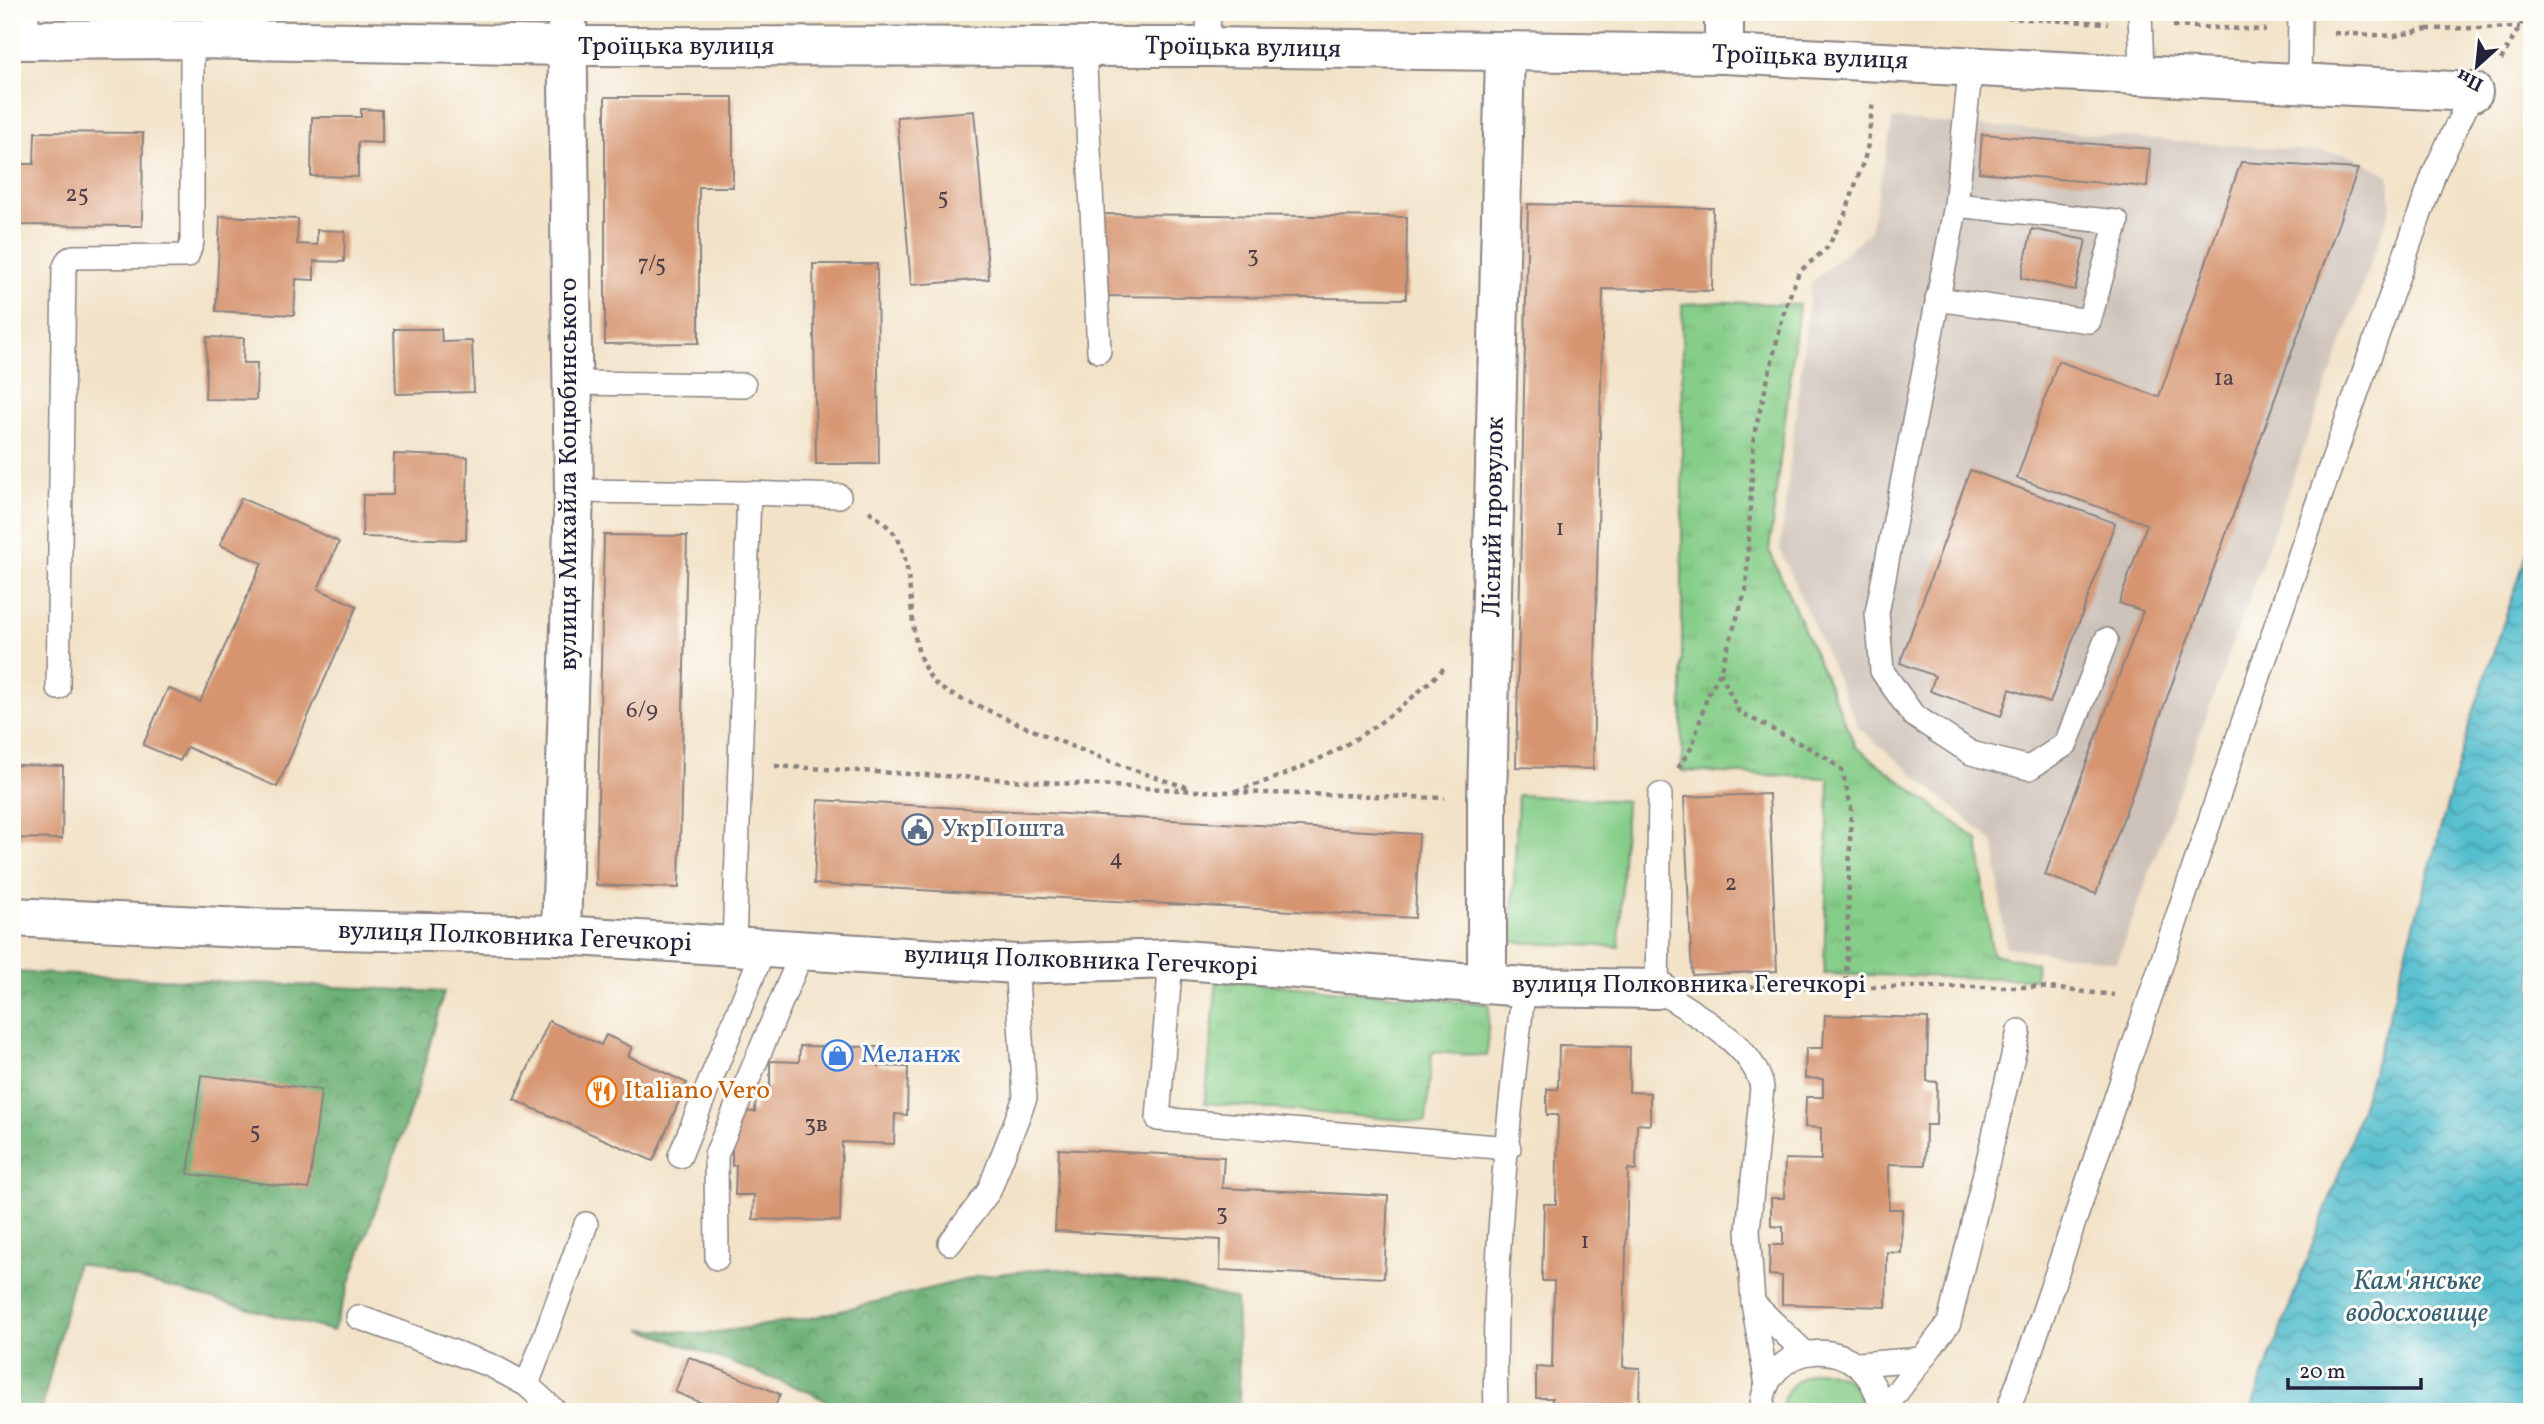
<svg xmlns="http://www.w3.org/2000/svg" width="2544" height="1424" font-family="Vollkorn,serif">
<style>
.industrial{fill:#cdc2b9}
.green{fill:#85cd88;stroke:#547862;stroke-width:2}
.forest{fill:url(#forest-crowns);stroke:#476958;stroke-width:2}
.park{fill:url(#park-tufts);stroke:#547862;stroke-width:2}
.water{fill:url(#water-waves);stroke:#3a7084;stroke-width:2}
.building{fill:#d69470}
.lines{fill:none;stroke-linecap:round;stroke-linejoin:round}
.service-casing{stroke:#8a8281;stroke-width:26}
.minor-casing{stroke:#8a8281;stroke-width:42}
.path{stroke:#8a8281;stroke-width:4.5;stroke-dasharray:5 5;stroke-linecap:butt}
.service{stroke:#fff;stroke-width:23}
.minor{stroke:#fff;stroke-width:38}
.labels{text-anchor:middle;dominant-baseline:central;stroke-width:6;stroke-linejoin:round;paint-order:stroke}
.number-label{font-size:23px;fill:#4f3e48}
.street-label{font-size:26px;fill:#22223b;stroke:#fdfcf7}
.service-label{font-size:26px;fill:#4e5e75;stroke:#fdfcf7;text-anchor:start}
.shop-label{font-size:26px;fill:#366cbe;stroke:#fdfcf7;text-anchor:start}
.food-label{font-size:26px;fill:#c56008;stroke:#fdfcf7;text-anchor:start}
.water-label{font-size:28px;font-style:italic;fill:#366076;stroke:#fdfcf7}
</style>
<defs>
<pattern id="forest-crowns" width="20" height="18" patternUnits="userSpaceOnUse" patternTransform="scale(1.75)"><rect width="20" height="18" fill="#6cb074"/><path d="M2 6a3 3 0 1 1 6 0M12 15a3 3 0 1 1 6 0" fill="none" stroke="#588f60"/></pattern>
<pattern id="park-tufts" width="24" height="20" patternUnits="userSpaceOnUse" patternTransform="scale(1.75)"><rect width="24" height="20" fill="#85cd88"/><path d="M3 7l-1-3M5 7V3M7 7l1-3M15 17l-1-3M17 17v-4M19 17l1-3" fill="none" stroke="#73b076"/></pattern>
<pattern id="water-waves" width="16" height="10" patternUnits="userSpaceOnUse" patternTransform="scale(1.75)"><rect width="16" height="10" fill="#53bece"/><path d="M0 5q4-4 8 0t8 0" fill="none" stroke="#449aa8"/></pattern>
</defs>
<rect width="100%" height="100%" fill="#fdfcf7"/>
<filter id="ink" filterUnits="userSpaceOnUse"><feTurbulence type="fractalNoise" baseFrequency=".0143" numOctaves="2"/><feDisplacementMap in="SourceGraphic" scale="14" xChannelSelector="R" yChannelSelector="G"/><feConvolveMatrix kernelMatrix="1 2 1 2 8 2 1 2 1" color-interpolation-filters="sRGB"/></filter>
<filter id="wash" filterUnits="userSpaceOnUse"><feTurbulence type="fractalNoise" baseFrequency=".00686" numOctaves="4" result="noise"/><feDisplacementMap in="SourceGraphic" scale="28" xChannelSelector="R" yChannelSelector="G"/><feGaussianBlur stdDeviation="1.57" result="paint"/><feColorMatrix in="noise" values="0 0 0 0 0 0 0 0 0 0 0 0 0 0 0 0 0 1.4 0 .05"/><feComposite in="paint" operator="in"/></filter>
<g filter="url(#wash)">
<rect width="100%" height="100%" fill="#f2e2c7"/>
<polygon class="industrial" points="1893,119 2348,154 2389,175 2391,207 2117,962 2006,947 1994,842 1859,728 1780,550 1811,283 1870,231"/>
<g class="green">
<polygon points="1518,795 1626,801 1619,947 1511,942"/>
<path d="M1819,1371C1845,1373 1860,1385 1864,1412H1782C1782,1389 1798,1376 1819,1371Z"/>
</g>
<g class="forest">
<polygon points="12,972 444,992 418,1088 333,1331 77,1263 41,1412 12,1412"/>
<polygon points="1051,1268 1176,1285 1236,1299 1240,1412 845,1412 809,1392 641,1329 706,1334 725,1331 811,1318 980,1276"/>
</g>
<g class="park">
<polygon points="2273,12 2521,12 2516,21"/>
<polygon points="1727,302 1799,305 1769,550 1856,747 1978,840 1992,954 2036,963 2035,979 1824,974 1829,778 1682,771 1682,304"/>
<polygon points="1217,980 1489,1004 1487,1056 1432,1052 1426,1122 1205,1103"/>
</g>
<polygon class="water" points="2532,539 2532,1412 2250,1412 2347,1152 2378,1054 2470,722"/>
<g id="blocks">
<g class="building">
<polygon points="605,97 733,97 733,187 699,187 699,343 605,344"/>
<polygon points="361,109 382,110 382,143 358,142 358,177 311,176 312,117 361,117"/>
<polygon points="974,111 989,279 911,285 897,117"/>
<polygon points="35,132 143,133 142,226 12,225 12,164 34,164"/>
<polygon points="1982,134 2150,149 2147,187 1979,172"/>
<polygon points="2241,162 2358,169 2096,894 2045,875 2143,611 2119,603 2147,524 2017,478 2058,361 2159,397"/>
<polygon points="1528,204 1713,208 1712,291 1603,289 1593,769 1516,767"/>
<polygon points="1101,214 1407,217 1406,299 1100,296"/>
<polygon points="220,216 298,219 297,244 317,245 317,230 345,231 344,262 314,261 314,280 296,279 294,315 216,311"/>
<polygon points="2032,229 2086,240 2075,290 2021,278"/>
<polygon points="813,264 877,264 879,464 816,464"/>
<polygon points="394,329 441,329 442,342 472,341 474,392 396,394"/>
<polygon points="207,337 244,338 243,363 257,363 256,400 205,399"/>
<polygon points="394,454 468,457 466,540 362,537 363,495 393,495"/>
<polygon points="1970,470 2115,523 2050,703 2010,689 2001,716 1930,691 1935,676 1900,663"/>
<polygon points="241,498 339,542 318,589 357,606 277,787 187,747 180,761 143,745 168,688 200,702 262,563 220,545"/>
<polygon points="604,535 687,536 679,888 596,885"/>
<polygon points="12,765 63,766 62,839 12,838"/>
<polygon points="1769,794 1777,971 1692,975 1684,797"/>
<polygon points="818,800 1419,834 1415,918 814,884"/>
<polygon points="1825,1015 1928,1018 1927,1081 1937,1082 1936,1125 1926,1125 1925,1165 1889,1164 1889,1209 1902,1209 1901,1253 1887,1252 1886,1307 1782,1304 1782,1276 1769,1275 1770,1245 1783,1245 1783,1227 1771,1226 1771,1198 1784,1198 1785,1159 1821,1160 1821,1128 1805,1127 1806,1097 1823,1097 1823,1079 1805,1078 1806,1048 1823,1048"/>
<polygon points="549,1021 601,1045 606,1035 632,1047 628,1056 687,1083 653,1161 514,1100"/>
<polygon points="1559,1045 1630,1047 1629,1092 1650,1093 1650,1125 1637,1124 1636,1170 1628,1169 1623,1367 1640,1368 1639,1404 1630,1404 1629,1412 1551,1412 1552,1398 1536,1398 1536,1367 1552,1368 1554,1281 1542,1281 1544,1204 1556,1204 1558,1115 1547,1115 1547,1089 1558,1089"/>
<polygon points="800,1046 879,1047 879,1066 908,1067 907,1115 895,1114 894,1144 842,1142 840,1221 753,1219 754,1195 735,1195 736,1165 732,1166 732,1136 737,1111 755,1112 756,1087 770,1087 770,1061 799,1062"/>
<polygon points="201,1075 321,1090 309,1189 188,1174"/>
<polygon points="1059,1149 1224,1157 1222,1188 1388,1196 1384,1278 1220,1270 1221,1240 1055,1231"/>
<polygon points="689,1357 780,1394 773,1412 723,1412 675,1392"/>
</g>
</g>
</g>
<g filter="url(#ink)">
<use href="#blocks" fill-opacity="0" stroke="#8a8281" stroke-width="2"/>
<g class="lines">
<defs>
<g id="service">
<polyline points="27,12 27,40"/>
<polyline points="2140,12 2142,74"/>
<polyline points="1084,47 1099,351"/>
<polyline points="1207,47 1209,12"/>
<polyline points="1971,64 1956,205 1877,613 1882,671 1913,715 1971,753 2029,768 2066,744 2106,640"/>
<polyline points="2299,83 2300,12"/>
<polyline points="1937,299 2089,321 2117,222 1956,205"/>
<polyline points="572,383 744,385"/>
<polyline points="574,491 749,493 734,945"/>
<polyline points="749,493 839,496"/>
<polyline points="58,688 64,269 68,260 73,257 187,256 192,242 192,39"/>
<path d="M1660,795L1657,989C1693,1014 1752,1042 1762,1087L1748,1231L1753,1303L1767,1385"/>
<polyline points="1171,959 1158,1119 1509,1148"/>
<polyline points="680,1156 764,948"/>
<polyline points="950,1243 989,1191 1025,1098 1016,964"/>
<polyline points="717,1258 716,1155 803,950"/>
<polyline points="1753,1303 1805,1353"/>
<polyline points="358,1317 492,1366 527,1385 556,1412"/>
<polyline points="1858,1364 1922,1359"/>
<polyline points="527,1385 586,1224"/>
<path d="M1496,1412C1492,1271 1507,1127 1524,987"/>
<path d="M1762,1412C1760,1338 1870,1327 1881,1412"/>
<polyline points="1882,1412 1949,1323 2019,1031"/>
<polyline points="2007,1412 2030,1352 2311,522 2435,171 2473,92"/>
</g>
<g id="minor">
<polyline points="1724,12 1724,54"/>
<polyline points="12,40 192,39 567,46 1207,47 1724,54 2473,92"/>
<polyline points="12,917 243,928 561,935 1016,964 1171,959 1524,987 1657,989"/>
<polyline points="561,935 574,491 567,12"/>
<polyline points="1487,982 1487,799 1505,52"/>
</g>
</defs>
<use href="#service" class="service-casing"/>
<use href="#minor" class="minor-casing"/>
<g class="path">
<polyline points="1887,12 2108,23"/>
<polyline points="2173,26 2266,30"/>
<polyline points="2427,29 2520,27"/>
<polyline points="2334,33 2395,36 2427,29 2427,12"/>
<polyline points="2501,60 2528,12"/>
<path d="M869,511C878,518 894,530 899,541C918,584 903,642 933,681C944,694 970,702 985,709C1052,739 1119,767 1190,788"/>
<polyline points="1720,672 1739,712 1824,756 1842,770 1851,807 1846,986"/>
<polyline points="775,766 1197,791 1445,798"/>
<polyline points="1678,768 1692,747 1707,697 1720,672 1746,589 1754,435 1785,308 1799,272 1828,247 1846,212 1867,151 1873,101"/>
<path d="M1235,791C1319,767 1385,728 1447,665"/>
<polyline points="1721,987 2039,987 2114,995"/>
</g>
<use href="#service" class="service"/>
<use href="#minor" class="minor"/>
</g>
</g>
<defs>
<symbol id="civic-ring" viewBox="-11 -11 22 22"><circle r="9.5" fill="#fdfcf7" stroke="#5c6f8a" stroke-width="1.5"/><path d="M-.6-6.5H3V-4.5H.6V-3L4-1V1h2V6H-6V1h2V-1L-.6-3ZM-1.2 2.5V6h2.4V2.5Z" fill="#5c6f8a"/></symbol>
<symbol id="shop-ring" viewBox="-11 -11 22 22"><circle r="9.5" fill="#fdfcf7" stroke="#3f7fe0" stroke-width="1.5"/><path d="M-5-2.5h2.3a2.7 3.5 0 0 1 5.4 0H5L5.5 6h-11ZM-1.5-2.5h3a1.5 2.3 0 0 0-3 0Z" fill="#3f7fe0"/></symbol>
<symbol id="restaurant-ring" viewBox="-11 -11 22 22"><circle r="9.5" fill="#fdfcf7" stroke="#e8710a" stroke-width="1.5"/><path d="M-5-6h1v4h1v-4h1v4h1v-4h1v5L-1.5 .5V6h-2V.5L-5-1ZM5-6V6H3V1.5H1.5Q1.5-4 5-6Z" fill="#e8710a"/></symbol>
</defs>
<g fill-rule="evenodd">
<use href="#civic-ring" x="900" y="812" width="35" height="35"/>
<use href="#shop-ring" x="820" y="1038" width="35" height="35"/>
<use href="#restaurant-ring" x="584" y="1074" width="35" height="35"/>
</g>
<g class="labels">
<g class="number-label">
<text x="77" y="195">25</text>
<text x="943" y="198">5</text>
<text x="1253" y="256">3</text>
<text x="652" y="265">7/5</text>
<text x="2224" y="379">1а</text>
<text x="1560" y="529">1</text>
<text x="642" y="711">6/9</text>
<text x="1116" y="859">4</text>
<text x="1731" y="884">2</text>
<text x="816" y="1125">3в</text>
<text x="255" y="1132">5</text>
<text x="1222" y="1214">3</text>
<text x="1585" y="1242">1</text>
</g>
<g class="street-label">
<text x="676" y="47">Троїцька вулиця</text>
<text transform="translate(1243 48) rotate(1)">Троїцька вулиця</text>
<text transform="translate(1810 58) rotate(2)">Троїцька вулиця</text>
<text transform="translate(569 474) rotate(-90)">вулиця Михайла Коцюбинського</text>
<text transform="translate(1494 517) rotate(-89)">Лісний провулок</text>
<text transform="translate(515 937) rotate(2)">вулиця Полковника Гегечкорі</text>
<text transform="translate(1081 961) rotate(2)">вулиця Полковника Гегечкорі</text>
<text x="1689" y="985">вулиця Полковника Гегечкорі</text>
</g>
<g class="service-label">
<text x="941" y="829">УкрПошта</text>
</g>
<g class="shop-label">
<text x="861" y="1055">Меланж</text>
</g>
<g class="food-label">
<text x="624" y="1091">Italiano Vero</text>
</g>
<g class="water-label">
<text x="2417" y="1281">Кам'янське<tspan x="2417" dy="32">водосховище</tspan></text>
</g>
</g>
<rect width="2544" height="1424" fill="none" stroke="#fdfcf7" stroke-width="42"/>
<g transform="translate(2477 66) rotate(207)" stroke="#fdfcf7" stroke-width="5" paint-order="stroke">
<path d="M0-5L12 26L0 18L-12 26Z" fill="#22223b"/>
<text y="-10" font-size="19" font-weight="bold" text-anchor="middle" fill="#22223b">Пн</text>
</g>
<path d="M2288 1378v10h133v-10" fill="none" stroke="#22223b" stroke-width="3.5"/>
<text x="2299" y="1378" font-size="21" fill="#22223b" stroke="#fdfcf7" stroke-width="5" paint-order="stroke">20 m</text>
</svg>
